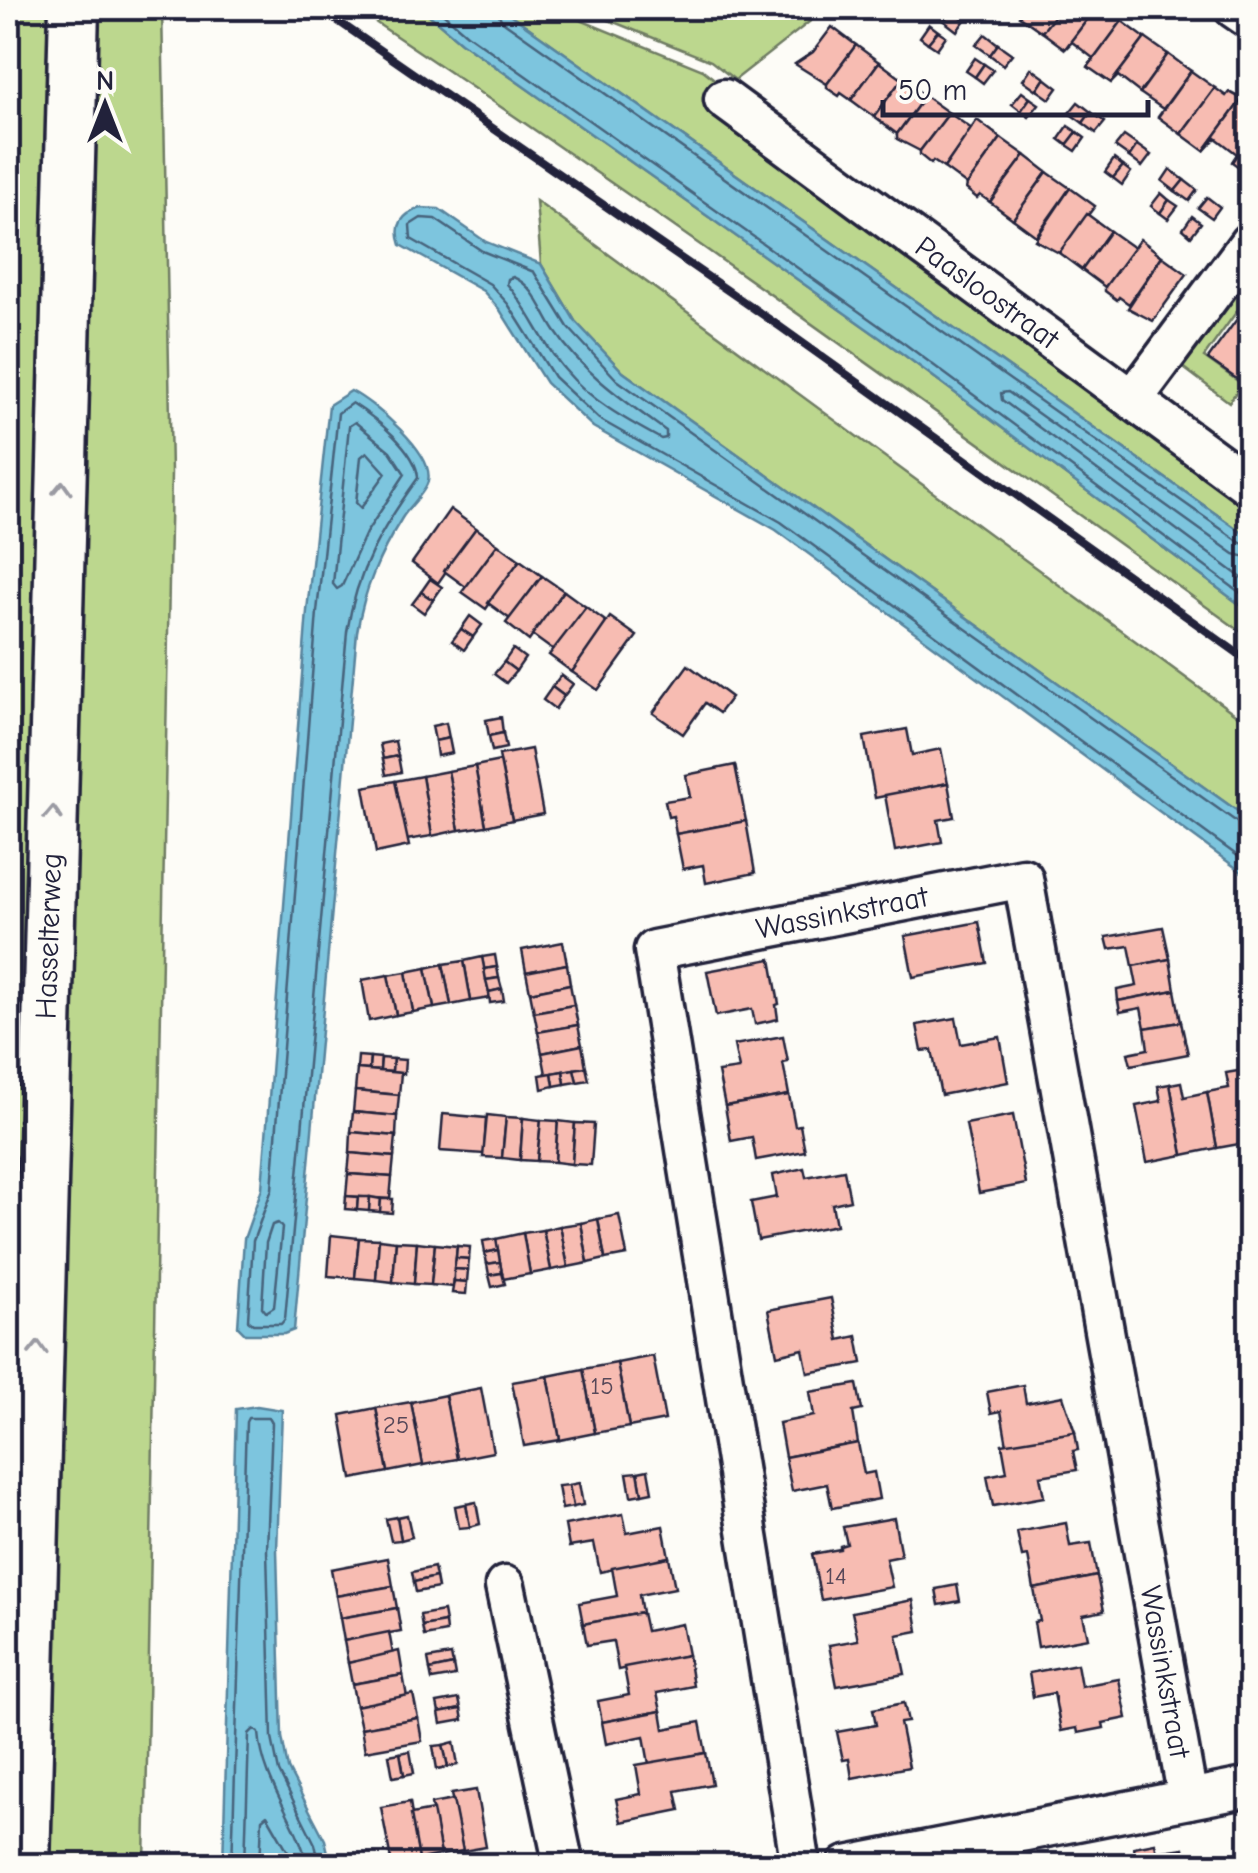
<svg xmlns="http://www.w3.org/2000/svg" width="1258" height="1873" font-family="'Comic Neue',sans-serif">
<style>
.green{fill:#bcd78e;stroke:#6f7c64;stroke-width:2.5}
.water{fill:#7dc5de;stroke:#59849d;stroke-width:2.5}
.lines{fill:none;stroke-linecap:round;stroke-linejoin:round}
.shore{stroke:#46637c;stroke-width:2.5}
.building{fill:#f7bcb2;stroke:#22223b;stroke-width:2.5}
.minor-casing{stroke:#22223b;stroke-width:45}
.major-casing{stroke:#22223b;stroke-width:55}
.minor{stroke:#fdfcf7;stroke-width:38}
.major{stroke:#fdfcf7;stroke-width:48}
.rail{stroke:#22223b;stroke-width:8}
.oneway{stroke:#9a9aa2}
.labels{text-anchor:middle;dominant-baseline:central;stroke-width:8;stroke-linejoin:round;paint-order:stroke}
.number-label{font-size:25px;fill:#574859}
.street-label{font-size:30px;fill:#22223b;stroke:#fdfcf7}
</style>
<rect width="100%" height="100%" fill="#fdfcf7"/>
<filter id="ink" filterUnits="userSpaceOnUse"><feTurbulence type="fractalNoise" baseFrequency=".01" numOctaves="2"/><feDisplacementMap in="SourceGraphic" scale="20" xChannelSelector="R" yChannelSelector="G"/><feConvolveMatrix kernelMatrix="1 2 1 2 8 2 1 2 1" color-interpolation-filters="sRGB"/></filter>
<g filter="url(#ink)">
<g class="green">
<polygon points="19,8 55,8 8,1808 8,431"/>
<polygon points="92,8 162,8 171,472 145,1865 44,1866"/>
<path d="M354,8H421L461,42L900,352L1250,612V638C954,425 658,210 354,8Z"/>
<polygon points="501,8 551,8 703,70 1250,501 1250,538"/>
<polygon points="579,8 827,8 735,80 711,61"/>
<polygon points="536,201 1250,725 1250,820 623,372 575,321 541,264"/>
<polygon points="1250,263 1250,293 1204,357 1242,384 1229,402 1177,363"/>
</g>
<g class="water">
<polygon points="421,8 501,8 1250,538 1250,612 900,352 461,42"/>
<path d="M421,208L439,209L486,242L541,264L575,321L623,372L1250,820V878L776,530L593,427L546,383L500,310L483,291L401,245C394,225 402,214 421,208Z"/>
<path d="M351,391C373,402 435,453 428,481C426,492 408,508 402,518C379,555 364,590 357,632L294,1330L284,1334H245L238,1327L244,1239L262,1188L307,611L329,405Z"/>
<polygon points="257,1406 282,1410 277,1550 282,1737 288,1769 325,1840 331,1865 223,1865 236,1409"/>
</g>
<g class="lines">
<g class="shore">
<polyline points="437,8 467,34 905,344 1250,600"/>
<polyline points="497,8 501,20 1241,543 1250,545"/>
<path d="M513,277C535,286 542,312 555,331C583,373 626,402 666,431V438L661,439C626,420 591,401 565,370C542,344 530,310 507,284L508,279Z"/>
<path d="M352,403C374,417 417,450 418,478C382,528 357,569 347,632L285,1319L281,1324H253L248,1320L253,1241L272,1189L317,612L338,413Z"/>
<polygon points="355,422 390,451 405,474 366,533 342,586 337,589 333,584 349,426"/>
<polygon points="367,452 386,473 361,508 356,503 361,457"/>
<polyline points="1250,558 1234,554 1008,392 1001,393 1002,400 1250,584"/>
<polyline points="1250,827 1241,825 617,380 568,327 534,272 482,251 435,219 421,218 410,225 411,239 490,284 508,304 554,377 599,419 781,522 1250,865"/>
<polygon points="278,1223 282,1228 274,1307 266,1312 262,1307 266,1243 272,1225"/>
<polyline points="232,1866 246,1422 248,1418 269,1418 272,1423 267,1550 272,1738 279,1772 315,1844 320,1866"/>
<path d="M245,1866L249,1734L254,1729L259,1733C263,1785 297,1818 308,1866"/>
<polyline points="260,1866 262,1819 267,1815 289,1853 292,1866"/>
</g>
</g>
<g class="building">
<polygon points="933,8 949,8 952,10 944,21 930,12"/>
<polygon points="1025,8 1061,8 1042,32 1019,16"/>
<polygon points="1061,8 1096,8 1065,49 1042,32"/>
<polygon points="1096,8 1104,8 1122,21 1088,67 1093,58 1072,42 1065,49"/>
<polygon points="952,10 965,20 957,31 944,21"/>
<polygon points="1122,21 1145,38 1111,83 1088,67"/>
<polygon points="929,24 938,31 928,43 920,37"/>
<polygon points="832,27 856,45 827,84 795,64 813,52"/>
<polygon points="938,31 946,36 937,49 928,43"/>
<polygon points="985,34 998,44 990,55 976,45"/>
<polygon points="1145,38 1168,54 1140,93 1118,76 1111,83"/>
<polygon points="998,44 1012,54 1003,65 990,55"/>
<polygon points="856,45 879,62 851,100 841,93 839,96 827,88 827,84"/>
<polygon points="1168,54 1191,71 1163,109 1140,93"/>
<polygon points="975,58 984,64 975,77 966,71"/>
<polygon points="879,62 902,79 874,117 851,100"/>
<polygon points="984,64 993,70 983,83 975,77"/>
<polygon points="1031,68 1045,78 1037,90 1023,80"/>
<polygon points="1191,71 1215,88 1181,134 1158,117"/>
<polygon points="1045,78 1058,88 1050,99 1037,90"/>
<polygon points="902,79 925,96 897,134 874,117"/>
<polygon points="1215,88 1226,96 1229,92 1242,99 1204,151 1181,134"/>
<polygon points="1022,92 1030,98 1021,111 1012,104"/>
<polygon points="925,96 949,113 920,151 897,139 897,134"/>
<polygon points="1030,98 1039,104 1029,117 1021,111"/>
<polygon points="1242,99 1250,105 1250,136 1232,162 1237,154 1216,138 1204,151"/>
<polygon points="1078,102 1091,112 1083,123 1069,113"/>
<polygon points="1091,112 1105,122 1096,133 1083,123"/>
<polygon points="949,113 972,129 944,168 933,161 931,164 920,155 920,151"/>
<polygon points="977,120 1001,138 967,185 944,168"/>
<polygon points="1068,126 1077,132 1067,145 1059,139"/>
<polygon points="1077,132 1085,138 1076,151 1067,145"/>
<polygon points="1124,136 1137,145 1129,157 1115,147"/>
<polygon points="1250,136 1250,175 1232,162"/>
<polygon points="1001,138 1025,155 990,202 980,195 977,198 966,189 967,185"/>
<polygon points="1137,145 1151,155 1142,167 1129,157"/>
<polygon points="1025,155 1047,172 1013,219 990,202"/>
<polygon points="1114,159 1123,166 1113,178 1105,172"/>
<polygon points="1123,166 1131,172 1122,185 1113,178"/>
<polygon points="1170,169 1184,180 1175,191 1162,181"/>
<polygon points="1047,172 1070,188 1036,236 1013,219"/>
<polygon points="1184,180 1197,190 1189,201 1175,191"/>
<polygon points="1070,188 1095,206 1059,253 1035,240"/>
<polygon points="1161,193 1169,200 1160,213 1151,206"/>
<polygon points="1207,197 1220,207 1212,218 1198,208"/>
<polygon points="1169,200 1178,206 1168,219 1160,213"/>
<polygon points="1087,214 1110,231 1082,270 1059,253"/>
<polygon points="1192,216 1201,223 1191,236 1183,229"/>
<polygon points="1110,231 1134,248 1105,287 1082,270"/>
<polygon points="1140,239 1162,256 1129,304 1119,297 1117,300 1105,291 1105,287"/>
<polygon points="1162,256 1187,274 1153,321 1128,308"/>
<polygon points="1250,301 1250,369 1241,382 1208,359"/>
<polygon points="450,509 476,528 438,583 412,563"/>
<polygon points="476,528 498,544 466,587 444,571"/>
<polygon points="498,544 520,560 486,609 462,592"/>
<polygon points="520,560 542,576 510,619 488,603"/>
<polygon points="542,576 564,591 529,641 506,623"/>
<polygon points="430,579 442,587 433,600 421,592"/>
<polygon points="564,591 586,607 554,651 532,635"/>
<polygon points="421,592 433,600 424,613 412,604"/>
<polygon points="586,607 608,623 572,672 549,655"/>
<polygon points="470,616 482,625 473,637 461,629"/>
<polygon points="610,617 637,636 598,690 572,672"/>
<polygon points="461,629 473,637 464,650 452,641"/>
<polygon points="513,649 525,658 516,671 504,662"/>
<polygon points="504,662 516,671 506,683 494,674"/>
<polygon points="688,665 731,697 719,713 705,703 683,734 653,713"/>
<polygon points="561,675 573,684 564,696 552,687"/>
<polygon points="552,687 564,696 555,709 543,700"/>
<polygon points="501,717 503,733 489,736 486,720"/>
<polygon points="446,723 449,738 435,741 432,726"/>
<polygon points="907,729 912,755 941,749 948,783 875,798 864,737"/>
<polygon points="503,733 506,748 492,751 489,736"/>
<polygon points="449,738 452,753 437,756 435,741"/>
<polygon points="395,741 398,756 383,759 380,744"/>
<polygon points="531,749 543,814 512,820 499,755"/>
<polygon points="398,756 401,772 386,775 383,759"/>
<polygon points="500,761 512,820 486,826 475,766"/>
<polygon points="735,765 746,821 676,834 673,816 668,817 665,801 690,797 686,775"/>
<polygon points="475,766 486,826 459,830 448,771"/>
<polygon points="448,771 459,830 432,836 422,776"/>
<polygon points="422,776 432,836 406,840 395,781"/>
<polygon points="395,781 409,846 376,853 364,787"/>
<polygon points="948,783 954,817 938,820 942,842 895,851 885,795"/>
<polygon points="746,821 755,873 706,883 703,865 683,869 676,834"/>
<polygon points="979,922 987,963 913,977 905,936"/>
<polygon points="1163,927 1170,959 1133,966 1129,946 1109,949 1106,937"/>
<polygon points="563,942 567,964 526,972 522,950"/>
<polygon points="495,955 497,967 484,969 482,957"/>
<polygon points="482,957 490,998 471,1001 464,961"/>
<polygon points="771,959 779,1004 776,1005 778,1019 755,1024 752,1009 716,1016 707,971"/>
<polygon points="1170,959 1175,990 1118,1001 1117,990 1137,986 1133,966"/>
<polygon points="464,961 471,1001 451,1005 443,964"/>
<polygon points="443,964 451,1005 434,1008 426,968"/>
<polygon points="567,964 570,984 530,992 526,972"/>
<polygon points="497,967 499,978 486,980 484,969"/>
<polygon points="426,968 434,1008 413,1012 406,972"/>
<polygon points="406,972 413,1012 396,1015 388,975"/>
<polygon points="388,975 396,1015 369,1021 362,980"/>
<polygon points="499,978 502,989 489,992 486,980"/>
<polygon points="570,984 574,1005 534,1012 530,992"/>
<polygon points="502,989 504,1001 490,1003 489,992"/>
<polygon points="1175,990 1181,1022 1145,1028 1141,1008 1120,1012 1118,1001"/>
<polygon points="574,1005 578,1025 538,1032 534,1012"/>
<polygon points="956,1018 961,1044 1000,1037 1008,1082 941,1095 932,1050 922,1051 917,1025"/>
<polygon points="1181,1022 1188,1054 1131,1065 1128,1053 1148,1049 1145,1028"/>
<polygon points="578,1025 582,1045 542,1053 538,1032"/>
<polygon points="783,1036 788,1062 783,1063 789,1095 725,1106 718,1072 739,1069 734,1045"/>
<polygon points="582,1045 586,1067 546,1074 542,1053"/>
<polygon points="358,1056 370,1057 369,1070 357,1069"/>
<polygon points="370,1057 381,1058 380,1071 369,1070"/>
<polygon points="381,1058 393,1059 392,1072 380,1071"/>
<polygon points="393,1059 405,1060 404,1074 392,1072"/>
<polygon points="586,1067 589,1080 577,1082 574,1069"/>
<polygon points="357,1069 401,1073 399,1095 355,1091"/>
<polygon points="574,1069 577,1082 565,1084 563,1071"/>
<polygon points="1250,1069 1250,1135 1238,1071"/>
<polygon points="563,1071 565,1084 554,1086 552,1073"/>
<polygon points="1238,1071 1250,1142 1217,1148 1207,1092 1229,1088 1226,1073"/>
<polygon points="552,1073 554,1086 542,1089 540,1075"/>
<polygon points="1181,1082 1184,1097 1207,1092 1217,1148 1183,1155 1170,1084"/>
<polygon points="1170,1084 1183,1155 1147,1162 1136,1106 1161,1101 1158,1086"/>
<polygon points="355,1091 399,1095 397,1116 353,1112"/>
<polygon points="789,1095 795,1126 800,1125 805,1151 756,1160 752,1137 731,1141 725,1106"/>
<polygon points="353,1112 397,1116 396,1136 351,1132"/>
<polygon points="443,1114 486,1118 484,1154 440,1151"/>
<polygon points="487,1115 506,1117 502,1158 483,1157"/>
<polygon points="1013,1115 1026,1184 979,1193 966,1124"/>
<polygon points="506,1117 523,1118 520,1160 502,1158"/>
<polygon points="523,1118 541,1120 537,1161 520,1160"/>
<polygon points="541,1120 558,1121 555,1162 537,1161"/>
<polygon points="558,1121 575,1123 572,1164 555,1162"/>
<polygon points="575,1123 594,1124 591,1165 572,1164"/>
<polygon points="351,1132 396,1136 394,1157 350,1153"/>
<polygon points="350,1153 394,1157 392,1177 348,1174"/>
<polygon points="804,1168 806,1177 844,1170 850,1200 832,1204 836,1225 758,1240 751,1202 777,1197 773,1175"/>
<polygon points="348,1174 392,1177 390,1199 346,1196"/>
<polygon points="346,1196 358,1197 357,1210 345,1209"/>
<polygon points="358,1197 370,1197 369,1211 357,1210"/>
<polygon points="370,1197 381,1199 380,1212 369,1211"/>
<polygon points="381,1199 393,1199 392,1213 380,1212"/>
<polygon points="619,1215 627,1255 605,1259 598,1219"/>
<polygon points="598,1219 605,1259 588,1263 581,1223"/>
<polygon points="581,1223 588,1263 568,1267 560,1226"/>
<polygon points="560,1226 568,1267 551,1270 543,1230"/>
<polygon points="543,1230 551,1270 530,1274 523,1233"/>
<polygon points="523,1233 530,1274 503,1279 496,1239"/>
<polygon points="331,1235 359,1238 355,1278 328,1276"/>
<polygon points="359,1238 379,1239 376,1280 355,1278"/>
<polygon points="379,1239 396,1241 393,1282 376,1280"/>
<polygon points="496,1239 498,1250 485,1253 483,1241"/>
<polygon points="396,1241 417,1242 414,1284 393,1282"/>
<polygon points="417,1242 435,1244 431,1285 414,1284"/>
<polygon points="435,1244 457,1246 453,1287 431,1285"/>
<polygon points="457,1246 470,1247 469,1259 456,1258"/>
<polygon points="498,1250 500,1262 487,1264 485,1253"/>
<polygon points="456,1258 469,1259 468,1270 454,1269"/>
<polygon points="500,1262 502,1273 489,1275 487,1264"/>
<polygon points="454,1269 468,1270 467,1282 454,1281"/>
<polygon points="502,1273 505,1284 492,1287 489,1275"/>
<polygon points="454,1281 467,1282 466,1294 452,1293"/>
<polygon points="831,1298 839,1340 857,1336 862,1363 808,1373 803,1349 777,1355 768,1310"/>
<polygon points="653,1356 665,1420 629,1427 617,1363"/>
<polygon points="617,1363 629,1427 595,1433 583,1369"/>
<polygon points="583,1369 595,1433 560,1440 548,1376"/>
<polygon points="548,1376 560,1440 524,1446 512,1382"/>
<polygon points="857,1384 862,1410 853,1412 858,1443 785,1457 779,1423 814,1416 810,1392"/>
<polygon points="1023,1385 1026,1403 1063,1396 1075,1432 1007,1445 1001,1411 991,1413 987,1392"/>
<polygon points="481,1388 493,1452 457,1459 445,1395"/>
<polygon points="445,1395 457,1459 423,1465 411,1402"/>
<polygon points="411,1402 423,1465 388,1472 376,1408"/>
<polygon points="376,1408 388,1472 352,1479 341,1415"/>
<polygon points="1075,1432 1078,1450 1073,1451 1077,1470 1040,1476 1044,1497 993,1506 987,1476 1007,1472 1002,1444"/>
<polygon points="858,1443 864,1474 874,1472 879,1499 832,1508 827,1484 792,1491 785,1457"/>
<polygon points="648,1470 652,1492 642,1494 638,1472"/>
<polygon points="638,1472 642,1494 631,1496 627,1473"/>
<polygon points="579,1483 583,1505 573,1507 569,1485"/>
<polygon points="569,1485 573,1507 562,1509 558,1486"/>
<polygon points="476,1502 480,1524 470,1527 466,1504"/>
<polygon points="466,1504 470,1527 459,1528 455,1506"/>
<polygon points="623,1514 627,1533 663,1526 669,1557 600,1572 594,1543 569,1547 565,1525"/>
<polygon points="407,1515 412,1537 401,1540 397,1517"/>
<polygon points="397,1517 401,1540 391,1541 386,1519"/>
<polygon points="894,1518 901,1556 886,1559 892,1587 821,1600 812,1554 840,1549 840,1546 847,1544 843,1527"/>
<polygon points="1066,1523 1070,1546 1091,1543 1097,1576 1034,1589 1028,1556 1022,1557 1017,1532"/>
<polygon points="669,1557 675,1588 639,1595 642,1613 583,1624 579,1603 617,1596 612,1568"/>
<polygon points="388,1558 393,1586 336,1596 331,1569"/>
<polygon points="434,1567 436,1577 414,1582 412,1572"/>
<polygon points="1097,1576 1104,1611 1083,1615 1088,1638 1038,1647 1034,1622 1040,1621 1034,1589"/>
<polygon points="436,1577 438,1588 416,1592 414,1582"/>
<polygon points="957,1585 960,1601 939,1605 936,1589"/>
<polygon points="393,1586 397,1608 340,1618 336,1596"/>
<polygon points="913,1600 918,1631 897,1635 905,1674 837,1686 829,1645 858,1640 852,1612"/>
<polygon points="397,1608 401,1631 344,1641 340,1618"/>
<polygon points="443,1611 445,1622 422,1626 420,1615"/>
<polygon points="642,1613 646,1631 682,1624 688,1655 618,1670 613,1641 587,1645 583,1624"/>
<polygon points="445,1622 446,1632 424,1636 422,1626"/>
<polygon points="389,1632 393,1654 348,1663 344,1641"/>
<polygon points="399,1651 403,1675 352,1684 348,1663"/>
<polygon points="451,1655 453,1665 430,1670 428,1659"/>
<polygon points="688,1655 693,1686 657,1693 661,1711 602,1722 598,1701 629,1695 624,1667"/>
<polygon points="1077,1664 1081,1686 1119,1679 1127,1718 1103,1723 1104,1728 1078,1733 1077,1728 1061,1731 1054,1693 1033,1697 1029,1673"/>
<polygon points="453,1665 455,1676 432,1680 430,1670"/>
<polygon points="403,1675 407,1697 356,1706 352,1684"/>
<polygon points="413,1694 418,1718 361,1728 356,1706"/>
<polygon points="459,1699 461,1709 439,1713 437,1703"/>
<polygon points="904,1703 908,1722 900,1723 909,1767 852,1778 849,1759 843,1760 837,1732 876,1725 873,1709"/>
<polygon points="461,1709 463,1720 441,1724 439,1713"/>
<polygon points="661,1711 664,1729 700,1722 706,1753 649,1764 644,1736 606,1744 602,1722"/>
<polygon points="418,1718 422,1741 365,1751 361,1728"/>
<polygon points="454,1742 458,1765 448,1767 443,1745"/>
<polygon points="443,1745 448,1767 437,1769 433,1746"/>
<polygon points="410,1751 414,1773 404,1775 400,1753"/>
<polygon points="400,1753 404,1775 393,1777 389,1755"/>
<polygon points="706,1753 712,1784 676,1791 680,1810 621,1822 616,1799 641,1794 636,1765"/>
<polygon points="476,1790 486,1847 463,1851 451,1794"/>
<polygon points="453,1800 463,1851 441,1855 431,1804"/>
<polygon points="410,1802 419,1859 392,1865 381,1807"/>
<polygon points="433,1810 441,1855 419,1859 411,1814"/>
<polygon points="1155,1843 1157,1852 1184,1848 1187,1866 1137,1866 1134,1847"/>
</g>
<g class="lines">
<defs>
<g id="minor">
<polyline points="1234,8 1250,19"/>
<polyline points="724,99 1250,486"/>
<polyline points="1133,399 1250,242"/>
<polyline points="505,1586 564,1866"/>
<polyline points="801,1866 654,950 1023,878 1188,1799"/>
<polyline points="847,1866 1250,1787"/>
</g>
<polyline id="major" points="25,1866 74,8"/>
</defs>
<use href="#minor" class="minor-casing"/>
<use href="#major" class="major-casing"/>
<use href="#minor" class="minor"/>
<use href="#major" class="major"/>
<polyline class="rail" points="319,8 779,326 1250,662"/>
</g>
<defs><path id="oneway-chevron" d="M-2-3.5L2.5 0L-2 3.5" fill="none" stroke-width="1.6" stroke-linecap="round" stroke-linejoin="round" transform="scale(2.5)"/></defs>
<g class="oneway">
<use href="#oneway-chevron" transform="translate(62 488) rotate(-88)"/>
<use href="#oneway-chevron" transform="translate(53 813) rotate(-88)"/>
<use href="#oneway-chevron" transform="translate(38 1348) rotate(-88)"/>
</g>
</g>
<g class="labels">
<g class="number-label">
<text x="602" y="1385">15</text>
<text x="396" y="1424">25</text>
<text x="836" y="1575">14</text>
</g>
<g class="street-label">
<text transform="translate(987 293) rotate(36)">Paasloostraat</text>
<text transform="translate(842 913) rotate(-11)">Wassinkstraat</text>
<text transform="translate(49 936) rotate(-88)">Hasselterweg</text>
<text transform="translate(1165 1672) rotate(80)">Wassinkstraat</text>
</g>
</g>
<rect width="1258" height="1873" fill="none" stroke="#fdfcf7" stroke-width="40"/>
<rect x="20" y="20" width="1218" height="1833" fill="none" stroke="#22223b" stroke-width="4" filter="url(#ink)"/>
<g transform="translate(105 105)" stroke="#fdfcf7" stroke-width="8" paint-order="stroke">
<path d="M0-8L18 38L0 25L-18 38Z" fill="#22223b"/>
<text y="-15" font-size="28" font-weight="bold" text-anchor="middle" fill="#22223b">N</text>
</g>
<path d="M883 100v15h265v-15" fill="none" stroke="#22223b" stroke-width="5"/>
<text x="898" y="100" font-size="30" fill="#22223b" stroke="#fdfcf7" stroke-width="8" paint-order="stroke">50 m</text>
</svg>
